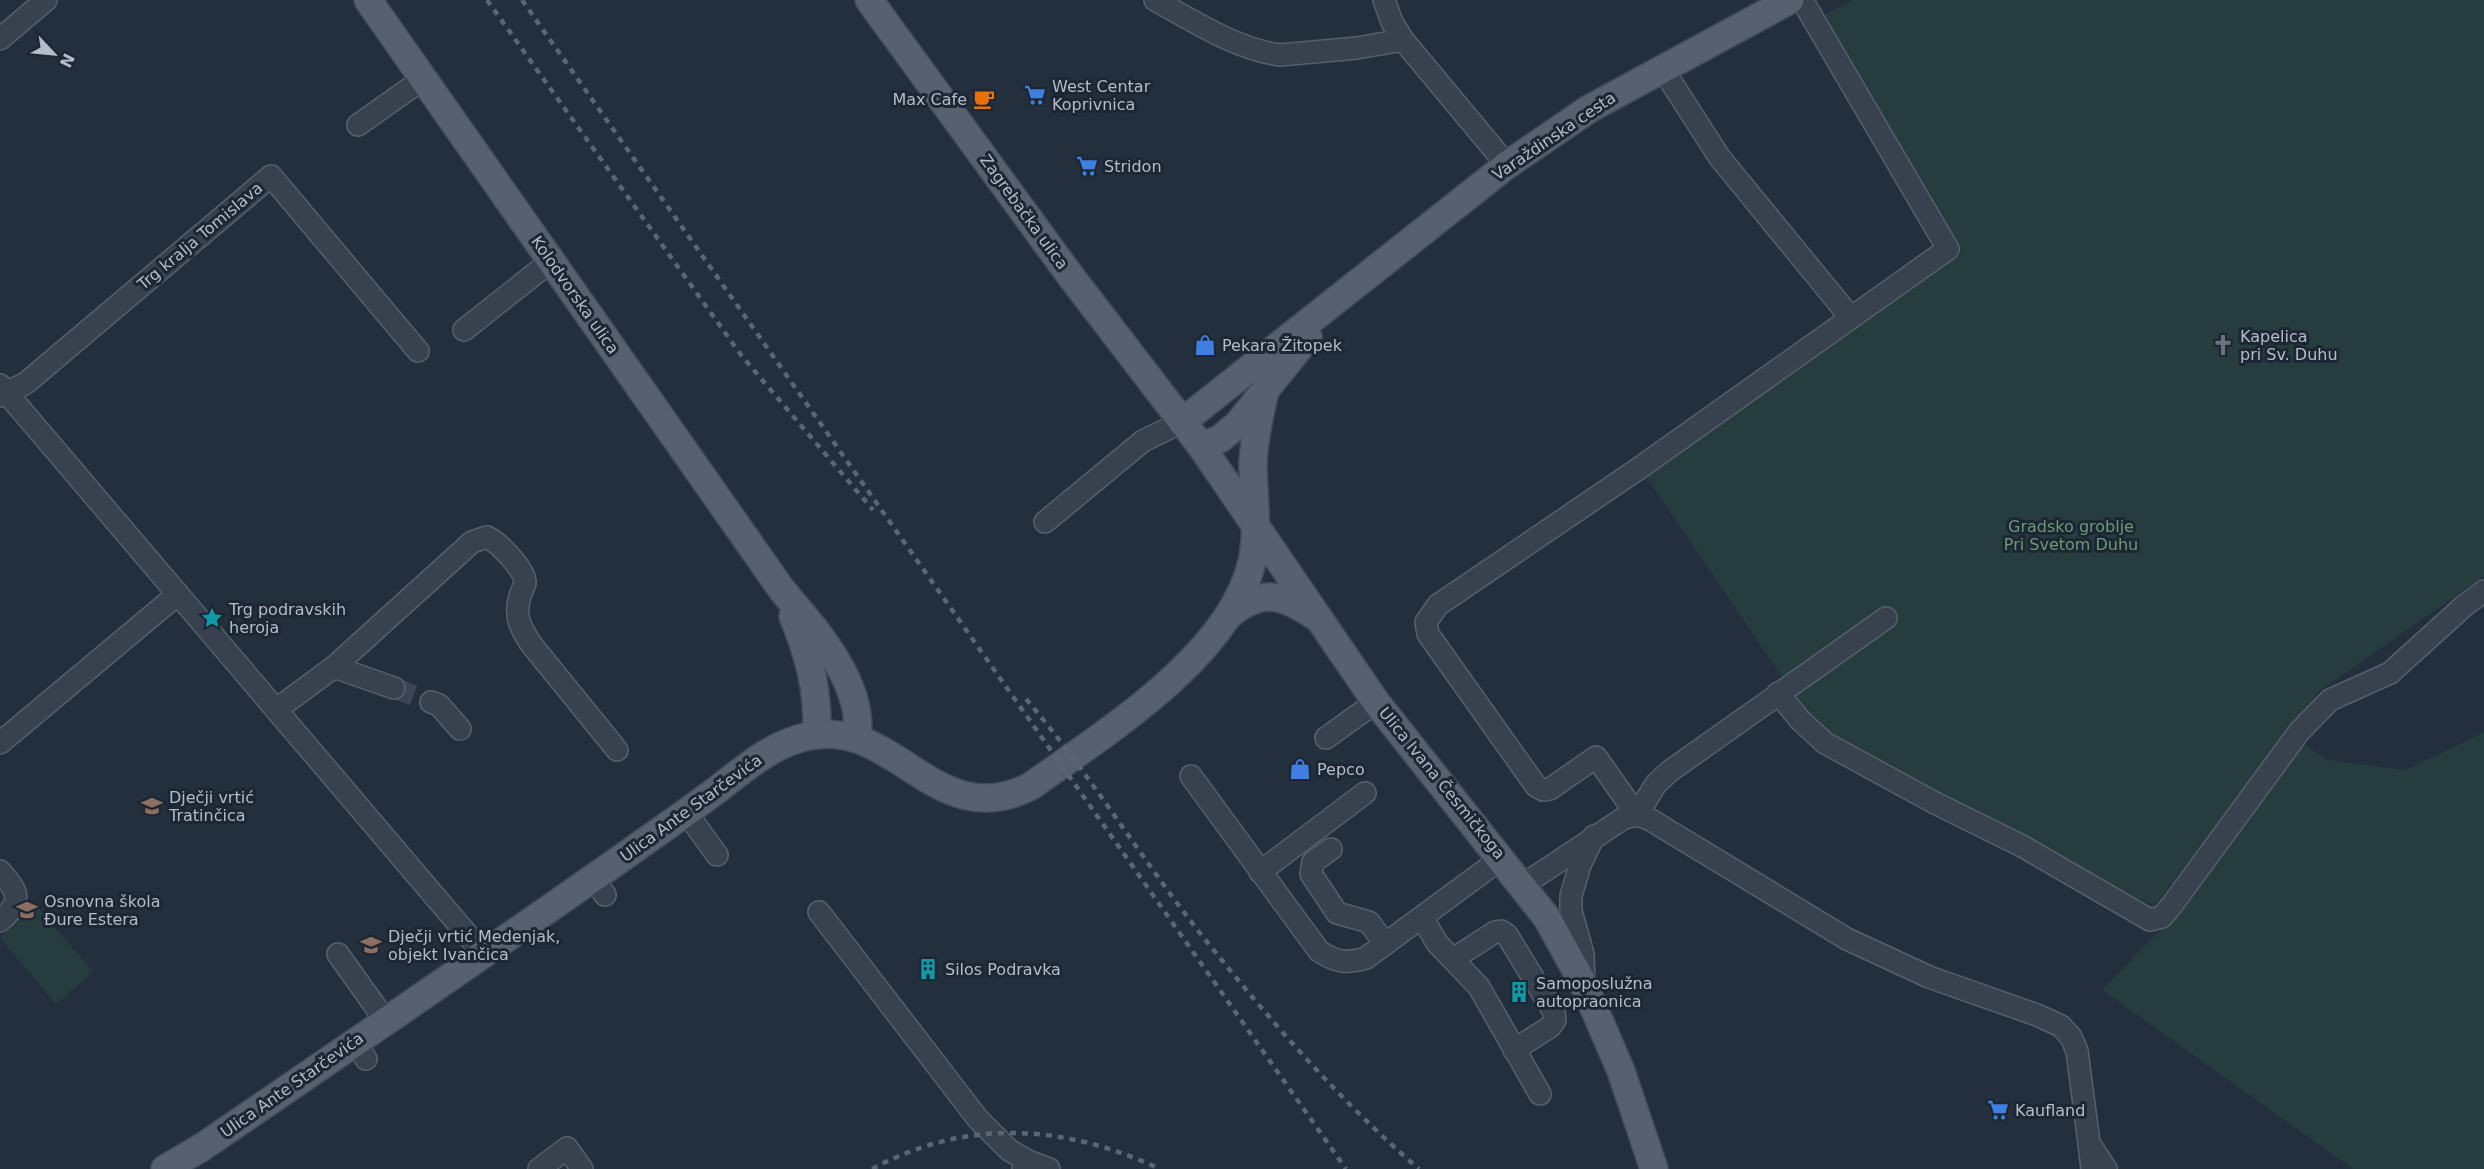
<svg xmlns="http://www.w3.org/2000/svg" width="2484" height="1169" font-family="'DejaVu Sans',sans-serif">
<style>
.green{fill:#263c3f}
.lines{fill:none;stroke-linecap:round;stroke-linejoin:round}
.minor-tunnel{stroke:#3a4453;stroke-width:21;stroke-dasharray:21 10;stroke-linecap:butt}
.minor-casing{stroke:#565f6c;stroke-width:24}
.major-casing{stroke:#414a57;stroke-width:30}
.minor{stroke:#38414e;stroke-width:21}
.major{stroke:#56606e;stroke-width:27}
.rail{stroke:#5a6575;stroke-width:4.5;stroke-dasharray:6 6;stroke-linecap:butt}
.labels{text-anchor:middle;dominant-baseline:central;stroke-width:6;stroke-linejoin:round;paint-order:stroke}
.poi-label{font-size:16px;fill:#b4bcc9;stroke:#1d2633;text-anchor:start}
.street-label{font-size:16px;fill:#b4bcc9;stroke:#1d2633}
.park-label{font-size:16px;fill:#6b9a76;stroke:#1d2633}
</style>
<rect width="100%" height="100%" fill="#242f3e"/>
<g class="green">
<polygon points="1853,0 2484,0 2484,576 2318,692 2290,733 2154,906 1847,750 1808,715 1645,475 1962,252 1821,17"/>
<polygon points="2484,732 2484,1169 2353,1169 2102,990 2172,918 2301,742 2327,760 2405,770"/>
<polygon points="36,905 93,972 56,1004 0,938"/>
</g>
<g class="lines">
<polyline class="minor-tunnel" points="394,688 431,702"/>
<defs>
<g id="minor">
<path d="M1155,0C1193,21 1236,49 1280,55L1357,48L1403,40"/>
<polyline points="1384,0 1392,22 1403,40 1507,165"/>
<polyline points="0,39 46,0"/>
<polyline points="1662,68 1720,158 1851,318"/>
<polyline points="358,125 423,79"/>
<polyline points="464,330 551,261"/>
<polyline points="0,385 483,953"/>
<polyline points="0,396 26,383 271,176 418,351"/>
<polyline points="1045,522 1143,441 1182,422"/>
<polyline points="334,667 394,688"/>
<polyline points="1778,693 1800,720 1825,743 1935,803 2022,846 2150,920 2162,917 2172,905 2299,732 2330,700 2390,673 2464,606 2484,591"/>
<polyline points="431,702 439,705 460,729"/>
<path d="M277,709L334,667L472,542L487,537C498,542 526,570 525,583C524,587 521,592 520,596C514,616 520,627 531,644L617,750"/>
<polyline points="1326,738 1376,702"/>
<polyline points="0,743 178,594"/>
<path d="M1191,776L1319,951C1336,962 1346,964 1366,958L1502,858"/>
<polyline points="686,812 717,855"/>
<polyline points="1637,815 1596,757 1550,789 1543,790 1536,786 1428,634 1426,622 1438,605 1638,469 1948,249 1802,0"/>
<polyline points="1637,815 1656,784 1670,771 1886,618"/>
<polyline points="1331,849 1313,862 1311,874 1337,913 1369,922 1385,944"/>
<path d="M0,871C18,892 24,900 0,921"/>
<polyline points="1260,872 1365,793"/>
<polyline points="593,877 605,895"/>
<polyline points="1523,885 1624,818 1637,815 1649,819 1847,939 1929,977 2037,1015 2061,1026 2071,1037 2077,1051 2089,1143"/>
<polyline points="819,912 978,1119 1009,1150 1028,1161"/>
<polyline points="1422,917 1437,943 1479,987 1540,1094"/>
<polyline points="338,954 385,1020"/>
<polyline points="1453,959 1495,932 1501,931 1507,935 1554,1012 1555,1020 1550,1027 1514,1050"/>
<polyline points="1584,984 1583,954 1571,911 1571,896 1580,865 1594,836"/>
<polyline points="355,1041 366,1059"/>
<polyline points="539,1169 567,1148 582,1169"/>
<polyline points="1023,1169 1028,1161 1049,1169"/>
<polyline points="2092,1169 2089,1143 2106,1169"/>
</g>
<g id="major">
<path d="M368,0L782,590C815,629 865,684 857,738"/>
<polyline points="869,0 1069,274 1201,446 1376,702 1547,918 1584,985 1621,1071 1654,1169"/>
<polyline points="1182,422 1507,165 1589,109 1790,0"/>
<polyline points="1201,446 1220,439 1238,424 1308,337"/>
<path d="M1229,615C1261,589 1280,593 1313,615"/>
<path d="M793,616C810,658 818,689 817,735"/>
<path d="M165,1169L204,1146C345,1049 487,953 626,855C655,834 685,814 714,792C742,771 770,745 805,737C895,714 935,836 1031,786C1105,733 1230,656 1252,562C1259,530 1253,495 1253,462C1254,438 1260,414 1265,390"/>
</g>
</defs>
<use href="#minor" class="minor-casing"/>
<use href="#major" class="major-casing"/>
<use href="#minor" class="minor"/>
<use href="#major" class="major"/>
<g class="rail">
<polyline points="487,0 741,355 873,510"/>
<polyline points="522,0 1346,1169"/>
<path d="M1026,699C1092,776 1144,864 1208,943C1272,1023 1341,1102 1419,1169"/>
<path d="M872,1169C967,1118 1064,1124 1160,1169"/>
</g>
</g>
<defs>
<symbol id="supermarket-bare" viewBox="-9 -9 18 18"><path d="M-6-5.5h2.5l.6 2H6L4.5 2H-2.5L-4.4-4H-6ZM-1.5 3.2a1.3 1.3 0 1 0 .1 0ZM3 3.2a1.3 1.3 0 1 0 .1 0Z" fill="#3f7fe0" stroke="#1d2633" stroke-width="2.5" paint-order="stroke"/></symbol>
<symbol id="cafe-bare" viewBox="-9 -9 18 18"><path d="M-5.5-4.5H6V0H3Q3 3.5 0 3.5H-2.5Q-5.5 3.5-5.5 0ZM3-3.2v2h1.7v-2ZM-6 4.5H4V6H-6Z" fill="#e8710a" stroke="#1d2633" stroke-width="2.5" paint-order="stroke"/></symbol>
<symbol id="shop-bare" viewBox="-9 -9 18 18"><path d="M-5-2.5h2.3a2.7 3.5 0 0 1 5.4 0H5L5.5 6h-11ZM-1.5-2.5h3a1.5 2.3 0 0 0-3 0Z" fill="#3f7fe0" stroke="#1d2633" stroke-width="2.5" paint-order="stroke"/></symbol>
<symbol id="church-bare" viewBox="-9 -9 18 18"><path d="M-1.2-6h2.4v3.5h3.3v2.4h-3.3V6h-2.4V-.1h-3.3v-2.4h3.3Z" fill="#6b7280" stroke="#1d2633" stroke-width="2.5" paint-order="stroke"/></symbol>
<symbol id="sight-bare" viewBox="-9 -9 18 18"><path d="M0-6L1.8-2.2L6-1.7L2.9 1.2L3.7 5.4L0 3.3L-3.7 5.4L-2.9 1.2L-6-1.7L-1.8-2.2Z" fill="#0f9aa8" stroke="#1d2633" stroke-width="2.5" paint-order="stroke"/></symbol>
<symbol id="school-bare" viewBox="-9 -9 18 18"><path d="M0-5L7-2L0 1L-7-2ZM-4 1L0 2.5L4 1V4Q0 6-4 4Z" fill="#8d6e63" stroke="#1d2633" stroke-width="2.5" paint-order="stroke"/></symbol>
<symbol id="building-bare" viewBox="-9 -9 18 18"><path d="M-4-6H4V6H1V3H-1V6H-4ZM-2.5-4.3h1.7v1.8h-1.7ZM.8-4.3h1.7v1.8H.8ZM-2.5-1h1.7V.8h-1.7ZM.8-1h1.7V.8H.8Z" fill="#0f9aa8" stroke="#1d2633" stroke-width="2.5" paint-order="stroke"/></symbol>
</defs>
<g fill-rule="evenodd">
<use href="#supermarket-bare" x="1020" y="80" width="30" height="30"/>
<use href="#cafe-bare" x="969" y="84" width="30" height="30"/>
<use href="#supermarket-bare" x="1072" y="151" width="30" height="30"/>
<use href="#shop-bare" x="1190" y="330" width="30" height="30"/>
<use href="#church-bare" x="2208" y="330" width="30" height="30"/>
<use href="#sight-bare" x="197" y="603" width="30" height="30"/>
<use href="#shop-bare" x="1285" y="754" width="30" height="30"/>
<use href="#school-bare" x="137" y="791" width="30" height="30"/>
<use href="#school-bare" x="12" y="895" width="30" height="30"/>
<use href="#school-bare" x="356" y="930" width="30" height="30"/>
<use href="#building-bare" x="913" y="954" width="30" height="30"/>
<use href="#building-bare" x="1504" y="977" width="30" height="30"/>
<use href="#supermarket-bare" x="1983" y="1095" width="30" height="30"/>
</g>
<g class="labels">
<g class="poi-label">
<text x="1052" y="86">West Centar<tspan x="1052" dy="18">Koprivnica</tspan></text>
<text x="967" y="99" text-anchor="end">Max Cafe</text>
<text x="1104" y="166">Stridon</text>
<text x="2240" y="336">Kapelica<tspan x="2240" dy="18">pri Sv. Duhu</tspan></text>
<text x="1222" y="345">Pekara Žitopek</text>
<text x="229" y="609">Trg podravskih<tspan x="229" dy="18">heroja</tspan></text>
<text x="1317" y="769">Pepco</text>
<text x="169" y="797">Dječji vrtić<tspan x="169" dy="18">Tratinčica</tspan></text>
<text x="44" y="901">Osnovna škola<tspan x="44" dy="18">Đure Estera</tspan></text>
<text x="388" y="936">Dječji vrtić Medenjak,<tspan x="388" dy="18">objekt Ivančica</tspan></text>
<text x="945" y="969">Silos Podravka</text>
<text x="1536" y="983">Samoposlužna<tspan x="1536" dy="18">autopraonica</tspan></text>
<text x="2015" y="1110">Kaufland</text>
</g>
<g class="street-label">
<text transform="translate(1554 136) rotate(-34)">Varaždinska cesta</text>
<text transform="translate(1024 212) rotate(54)">Zagrebačka ulica</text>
<text transform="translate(200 236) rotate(-40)">Trg kralja Tomislava</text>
<text transform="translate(575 295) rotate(55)">Kolodvorska ulica</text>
<text transform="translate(1442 783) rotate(51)">Ulica Ivana Česmičkoga</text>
<text transform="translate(691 808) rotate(-36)">Ulica Ante Starčevića</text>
<text transform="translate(292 1085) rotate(-35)">Ulica Ante Starčevića</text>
</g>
<g class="park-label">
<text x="2071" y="526">Gradsko groblje<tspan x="2071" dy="18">Pri Svetom Duhu</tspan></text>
</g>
</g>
<g transform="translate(54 54) rotate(116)" stroke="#1d2633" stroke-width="4.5" paint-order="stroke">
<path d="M0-4.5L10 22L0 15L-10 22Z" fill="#b4bcc9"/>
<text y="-9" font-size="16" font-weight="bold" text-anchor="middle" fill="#b4bcc9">N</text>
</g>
</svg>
